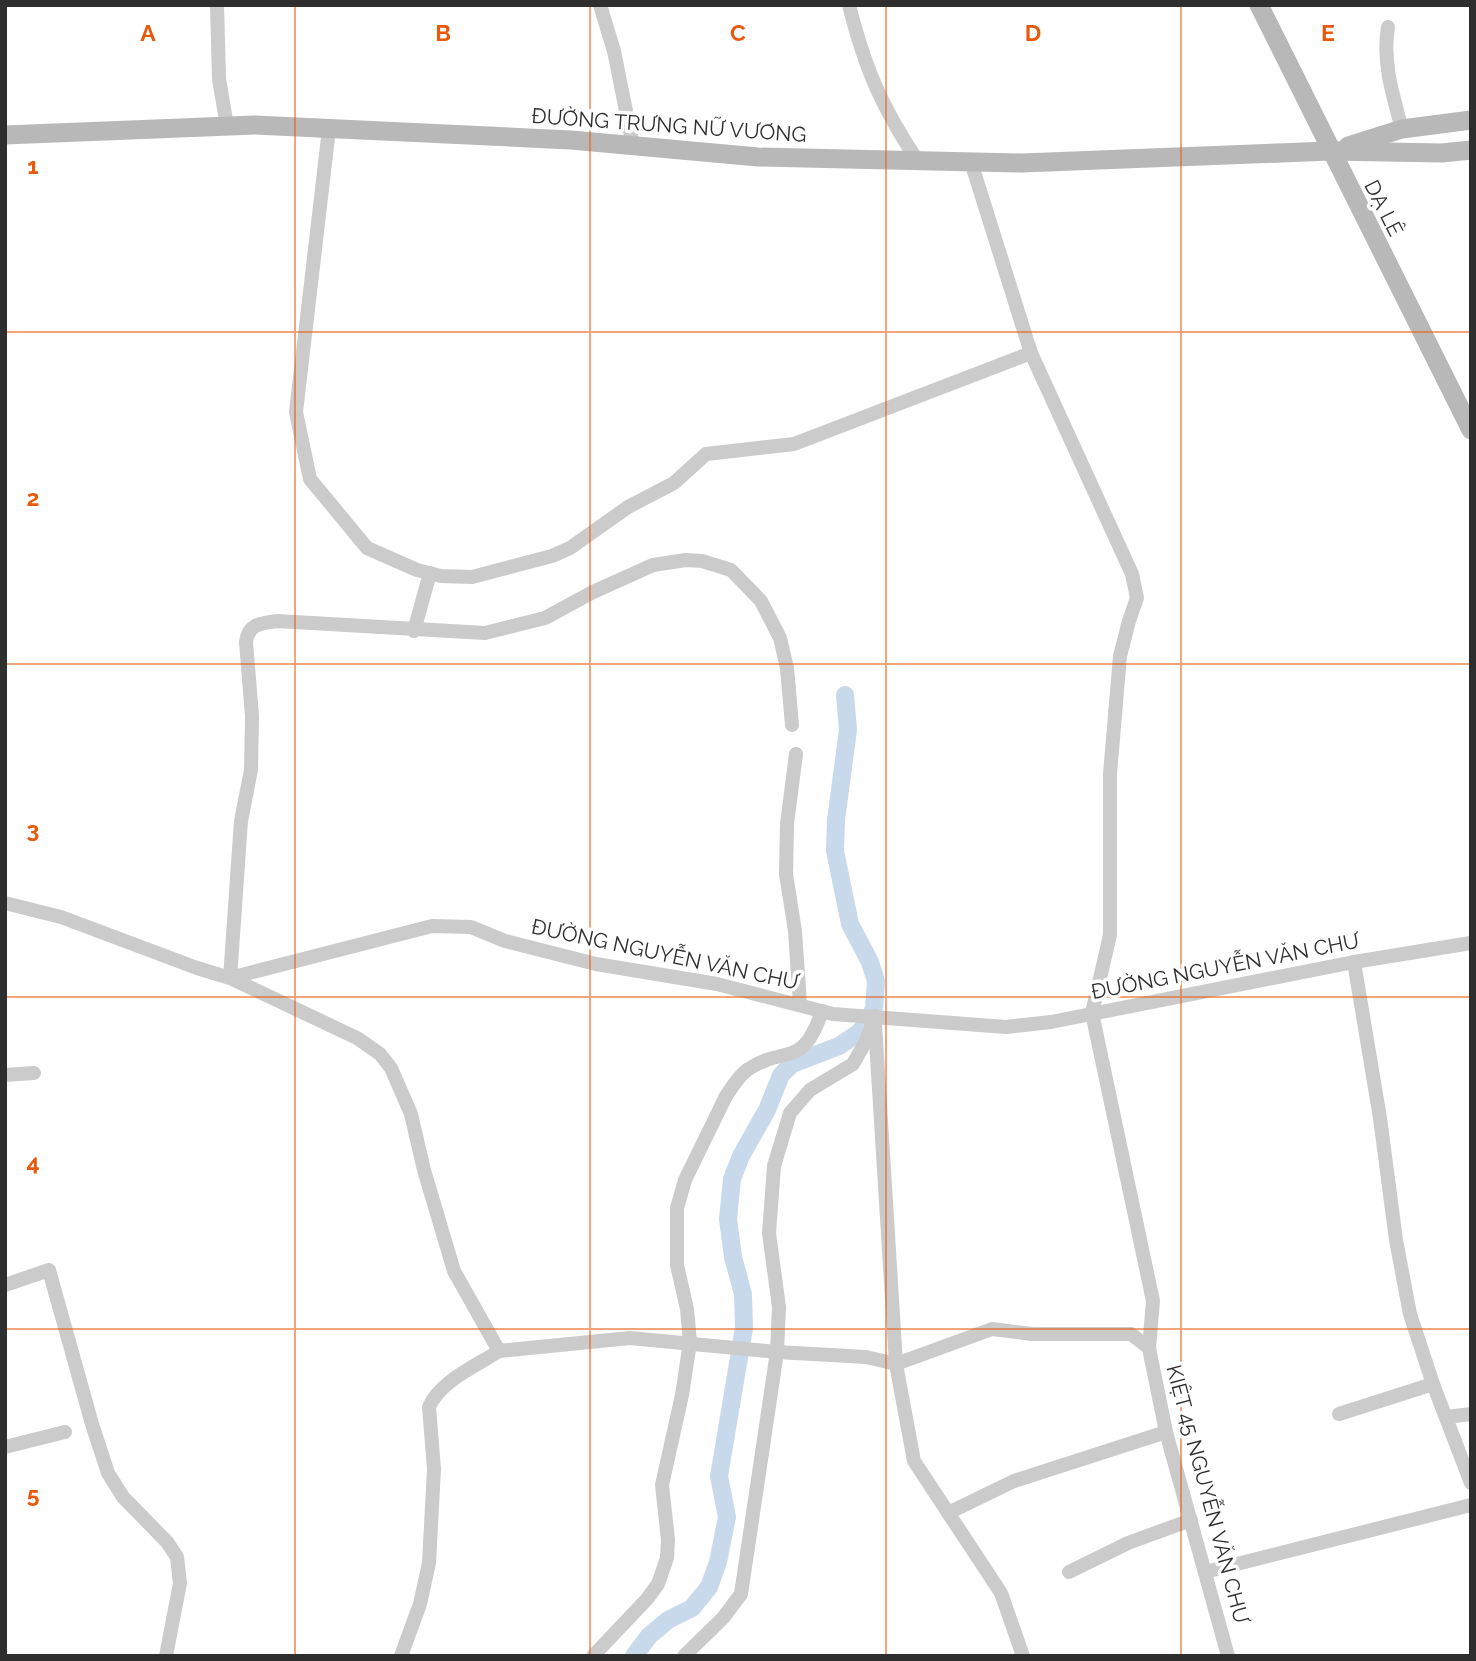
<svg xmlns="http://www.w3.org/2000/svg" width="1476" height="1661" font-family="Raleway,sans-serif">
<style>
.lines{fill:none;stroke-linecap:round;stroke-linejoin:round}
.canal{stroke:#c8d9eb;stroke-width:18}
.street{stroke:#cbcbcb;stroke-width:14}
.secondary{stroke:#b8b8b8;stroke-width:19}
.grid{fill:none;stroke:#e8590c;stroke-width:2;stroke-opacity:0.55}
.labels{text-anchor:middle;dominant-baseline:central;stroke-width:7;stroke-linejoin:round;paint-order:stroke}
.street-label{font-size:21px;fill:#2e2e2e;stroke:#fff}
.grid-label{font-size:23px;text-anchor:middle;font-weight:bold;fill:#e8590c;stroke:#fff;stroke-width:7;stroke-linejoin:round;paint-order:stroke}
</style>
<rect width="100%" height="100%" fill="#fff"/>
<g class="lines">
<polyline class="canal" points="634,1656 649,1636 668,1620 692,1608 709,1587 718,1562 727,1517 719,1476 744,1328 743,1294 733,1257 728,1219 732,1179 741,1156 767,1110 781,1075 792,1064 839,1046 857,1034 867,1024 874,1008 876,981 870,962 850,924 835,851 836,820 848,730 845,695"/>
<g class="street">
<polyline points="217,5 219,79 227,126"/>
<polyline points="600,5 614,51 633,146"/>
<path d="M849,5C865,68 881,106 917,160"/>
<path d="M1388,27C1382,61 1393,96 1402,129"/>
<polyline points="329,129 296,412 310,479 367,548 417,570 441,576 472,577 552,556 570,548 628,507 674,483 706,454 794,444 1031,353"/>
<polyline points="971,162 1031,353 1132,574 1137,598 1129,621 1120,656 1110,774 1110,935 1092,1013 1153,1301 1149,1348 1166,1432 1228,1656"/>
<polyline points="414,631 430,573"/>
<path d="M792,725L787,668L780,638L761,601L731,570L702,561L686,560L653,565L593,592L545,618L485,633L277,621C261,623 248,624 246,642L252,716L251,770L241,821L230,978L357,1038L380,1054L391,1068L411,1114L424,1170L454,1271L499,1351L630,1338L777,1352L866,1357L896,1364L992,1329L1032,1334H1131L1149,1348"/>
<polyline points="796,754 787,824 786,874 795,931 800,1004"/>
<polyline points="5,903 61,917 197,968 230,978 432,926 471,927 505,941 596,964 717,984 833,1014 1006,1027 1051,1022 1354,962 1471,943"/>
<polyline points="1354,962 1380,1118 1396,1240 1410,1314 1433,1384 1471,1483"/>
<polyline points="875,1024 896,1364 914,1461 1001,1593 1023,1656"/>
<polyline points="5,1075 34,1073"/>
<polyline points="5,1285 49,1270 92,1424 108,1473 123,1497 167,1542 177,1557 180,1583 166,1656"/>
<polyline points="1339,1414 1433,1384"/>
<polyline points="1447,1417 1471,1414"/>
<polyline points="5,1447 65,1432"/>
<polyline points="948,1513 1014,1481 1166,1432"/>
<polyline points="1069,1572 1128,1543 1191,1520"/>
<polyline points="1205,1572 1471,1505"/>
<path d="M401,1656L420,1604L429,1563L434,1469L429,1407C440,1381 476,1366 499,1351"/>
<path d="M593,1656L647,1599L658,1584L667,1558L668,1540L662,1485L682,1395L690,1342L687,1309L677,1265V1208L685,1180L726,1096C732,1087 738,1077 747,1070C785,1044 802,1071 822,1011"/>
<polyline points="684,1656 723,1618 741,1594 777,1352 779,1307 769,1233 774,1166 790,1113 810,1090 853,1064 866,1041 875,1016"/>
</g>
<g class="secondary">
<polyline points="1259,5 1471,430"/>
<polyline points="5,135 255,125 571,140 758,157 1022,163 1331,151 1442,153 1471,150"/>
<polyline points="1348,146 1402,129 1471,120"/>
</g>
</g>
<path class="grid" d="M295,5V1656M590,5V1656M886,5V1656M1181,5V1656M5,332H1471M5,664H1471M5,997H1471M5,1329H1471"/>
<g class="labels">
<g class="street-label">
<text transform="translate(669 125) rotate(4)">ĐƯỜNG TRƯNG NỮ VƯƠNG</text>
<text transform="translate(1384 208) rotate(63)">DẠ LÊ</text>
<text transform="translate(665 954) rotate(12)">ĐƯỜNG NGUYỄN VĂN CHƯ</text>
<text transform="translate(1225 966) rotate(-11)">ĐƯỜNG NGUYỄN VĂN CHƯ</text>
<text transform="translate(1208 1494) rotate(75)">KIỆT 45 NGUYỄN VĂN CHƯ</text>
</g>
</g>
<g class="grid-label">
<text x="148" y="41">A</text>
<text x="443" y="41">B</text>
<text x="738" y="41">C</text>
<text x="1033" y="41">D</text>
<text x="1328" y="41">E</text>
<text x="33" y="174">1</text>
<text x="33" y="506">2</text>
<text x="33" y="838">3</text>
<text x="33" y="1171">4</text>
<text x="33" y="1503">5</text>
</g>
<rect width="1476" height="1661" fill="none" stroke="#2e2e2e" stroke-width="14"/>
</svg>
